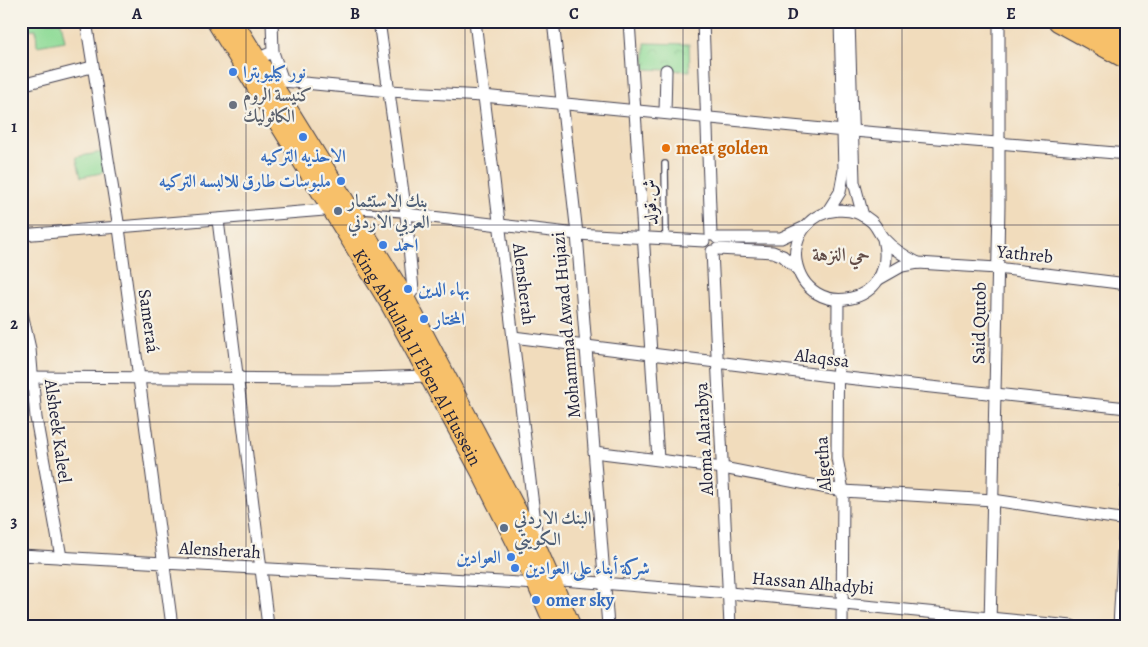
<svg xmlns="http://www.w3.org/2000/svg" width="1148" height="647" font-family="Alegreya,Amiri,serif">
<style>
.park{fill:url(#park-crowns);stroke:#587e69}
.garden{fill:#8fdb97;stroke:#587e69}
.lines{fill:none;stroke-linecap:round;stroke-linejoin:round}
.service-casing{stroke:#413e4e;stroke-width:8}
.minor-casing{stroke:#413e4e;stroke-width:13}
.primary-casing{stroke:#413e4e;stroke-width:21}
.trunk-casing{stroke:#413e4e;stroke-width:22}
.service{stroke:#fff;stroke-width:5.5}
.minor{stroke:#fff;stroke-width:11}
.primary{stroke:#f7c06b;stroke-width:19}
.trunk{stroke:#f7c06b;stroke-width:20}
.grid{fill:none;stroke:#22223b;stroke-width:1;stroke-opacity:0.55}
.shop-dot{fill:#3f7fe0;stroke:#f7f3e8;stroke-width:2}
.worship-dot{fill:#6b7280;stroke:#f7f3e8;stroke-width:2}
.food-dot{fill:#e8710a;stroke:#f7f3e8;stroke-width:2}
.service-dot{fill:#5c6f8a;stroke:#f7f3e8;stroke-width:2}
.labels{text-anchor:middle;dominant-baseline:central;stroke-width:4.5;stroke-linejoin:round;paint-order:stroke}
.shop-label{font-size:18px;font-weight:bold;fill:#366cbe;stroke:#f7f3e8;text-anchor:start}
.worship-label{font-size:18px;font-weight:bold;fill:#5b616d;stroke:#f7f3e8;text-anchor:start}
.food-label{font-size:18px;font-weight:bold;fill:#c56008;stroke:#f7f3e8;text-anchor:start}
.service-label{font-size:18px;font-weight:bold;fill:#4e5e75;stroke:#f7f3e8;text-anchor:start}
.street-label{font-size:18px;fill:#22223b;stroke:#f7f3e8}
.neighbourhood-label{font-size:19px;font-weight:bold;fill:#614c48;stroke:#f7f3e8}
.neatline{fill:none;stroke:#22223b;stroke-width:2}
.grid-label{font-size:16px;text-anchor:middle;font-weight:bold;fill:#22223b}
</style>
<defs>
<pattern id="park-crowns" width="20" height="18" patternUnits="userSpaceOnUse" patternTransform="scale(1.25)"><rect width="20" height="18" fill="#8fdb97"/><path d="M2 6a3 3 0 1 1 6 0M12 15a3 3 0 1 1 6 0" fill="none" stroke="#7bbc83"/></pattern>
</defs>
<rect width="100%" height="100%" fill="#f7f3e8"/>
<filter id="ink" filterUnits="userSpaceOnUse"><feTurbulence type="fractalNoise" baseFrequency=".02" numOctaves="2"/><feDisplacementMap in="SourceGraphic" scale="10" xChannelSelector="R" yChannelSelector="G"/><feConvolveMatrix kernelMatrix="1 2 1 2 8 2 1 2 1" color-interpolation-filters="sRGB"/></filter>
<filter id="wash" filterUnits="userSpaceOnUse"><feTurbulence type="fractalNoise" baseFrequency=".0096" numOctaves="4" result="noise"/><feDisplacementMap in="SourceGraphic" scale="20" xChannelSelector="R" yChannelSelector="G"/><feGaussianBlur stdDeviation="1.12" result="paint"/><feColorMatrix in="noise" values="0 0 0 0 0 0 0 0 0 0 0 0 0 0 0 0 0 1.4 0 .05"/><feComposite in="paint" operator="in"/></filter>
<g filter="url(#wash)">
<rect width="100%" height="100%" fill="#f1dcbc"/>
<polygon class="park" points="645,43 689,44 690,71 645,69"/>
<g class="garden">
<polygon points="21,21 61,22 65,41 37,46 36,29 21,30"/>
<polygon points="103,152 106,172 81,177 76,157"/>
</g>
</g>
<g filter="url(#ink)">
<g class="lines">
<defs>
<g id="service">
<polyline points="665,164 666,239"/>
<polyline points="363,211 406,214"/>
</g>
<g id="minor">
<polyline points="86,21 119,228 172,626"/>
<polyline points="379,21 406,214 413,290 409,296 404,297"/>
<polyline points="475,21 537,539"/>
<polyline points="553,21 577,234 608,626"/>
<polyline points="629,21 658,459"/>
<polyline points="703,21 711,235"/>
<polyline points="849,21 854,182 863,216"/>
<polyline points="273,52 283,81"/>
<polyline points="256,59 273,52 272,21"/>
<polyline points="21,85 92,67"/>
<polyline points="271,85 283,81 389,91 483,96 844,131"/>
<polyline points="665,113 666,70"/>
<polyline points="854,131 1127,154"/>
<polyline points="828,211 840,192 844,170 840,21"/>
<polyline points="406,214 577,234 704,241"/>
<polyline points="218,220 268,626"/>
<polyline points="21,235 337,209"/>
<polyline points="717,238 781,238 805,227"/>
<path d="M883,239C900,306 807,323 796,261C794,249 798,235 806,226C822,207 852,205 871,221C877,226 879,234 884,239C893,249 906,257 918,263"/>
<polyline points="717,249 773,252 783,256 797,269"/>
<polyline points="712,251 730,626"/>
<polyline points="879,279 902,266 918,263 997,268 1127,284"/>
<polyline points="838,300 837,458 843,491 842,626"/>
<polyline points="21,309 30,349 36,418 61,557"/>
<polyline points="513,337 838,377 1127,408"/>
<polyline points="21,377 333,379 428,376"/>
<polyline points="594,452 723,468 843,491 993,500 1127,520"/>
<polyline points="21,555 537,584"/>
<polyline points="549,579 730,593 1072,626"/>
<polyline points="990,626 999,205 999,21"/>
<polyline points="1119,626 1127,486"/>
</g>
<g id="primary">
<path id="s1" d="M216,21L389,302L481,472L537,584L555,626"/>
<polyline points="233,21 404,297 538,551 571,626"/>
</g>
<g id="trunk">
<polyline points="1058,21 1127,59"/>
<polyline points="1090,21 1127,41"/>
</g>
</defs>
<use href="#service" class="service-casing"/>
<use href="#minor" class="minor-casing"/>
<use href="#primary" class="primary-casing"/>
<use href="#trunk" class="trunk-casing"/>
<use href="#service" class="service"/>
<use href="#minor" class="minor"/>
<use href="#primary" class="primary"/>
<use href="#trunk" class="trunk"/>
</g>
</g>
<path class="grid" d="M246,21V626M465,21V626M683,21V626M902,21V626M21,225H1127M21,422H1127"/>
<g class="shop-dot">
<circle cx="233" cy="72" r="5"/>
<circle cx="303" cy="137" r="5"/>
<circle cx="341" cy="181" r="5"/>
<circle cx="383" cy="245" r="5"/>
<circle cx="408" cy="289" r="5"/>
<circle cx="424" cy="319" r="5"/>
<circle cx="511" cy="557" r="5"/>
<circle cx="515" cy="568" r="5"/>
<circle cx="536" cy="600" r="5"/>
</g>
<circle class="worship-dot" cx="233" cy="105" r="5"/>
<circle class="food-dot" cx="666" cy="148" r="5"/>
<g class="service-dot">
<circle cx="338" cy="211" r="5"/>
<circle cx="504" cy="528" r="5"/>
</g>
<g class="labels">
<g class="shop-label">
<text x="243" y="72">نور كيليوبترا</text>
<text x="303" y="156" text-anchor="middle">الاحذيه التركيه</text>
<text x="331" y="181" text-anchor="end">ملبوسات طارق للالبسه التركيه</text>
<text x="393" y="245">احمد</text>
<text x="418" y="289">بهاء الدين</text>
<text x="434" y="319">المختار</text>
<text x="501" y="557" text-anchor="end">العوادين</text>
<text x="525" y="568">شركة أبناء على العوادين</text>
<text x="546" y="600">omer sky</text>
</g>
<g class="worship-label">
<text x="243" y="95">كنيسة الروم<tspan x="243" dy="21">الكاثوليك</tspan></text>
</g>
<g class="food-label">
<text x="676" y="148">meat golden</text>
</g>
<g class="service-label">
<text x="348" y="201">بنك الاستثمار<tspan x="348" dy="21">العربي الاردني</tspan></text>
<text x="514" y="518">البنك الاردني<tspan x="514" dy="21">الكويتي</tspan></text>
</g>
<g class="street-label">
<text transform="translate(650 202) rotate(-91)">ش.قولد</text>
<text transform="translate(1025 254) rotate(6)">Yathreb</text>
<text transform="translate(524 284) rotate(83)">Alensherah</text>
<text transform="translate(149 321) rotate(82)">Sameraá</text>
<text transform="translate(979 323) rotate(-89)">Said Qutob</text>
<text transform="translate(566 325) rotate(-95)">Mohammad Awad Hujazi</text>
<text stroke="none"><textPath href="#s1" startOffset="392">King Abdullah II Eben Al Hussein</textPath></text>
<text transform="translate(822 358) rotate(7)">Alaqssa</text>
<text transform="translate(58 431) rotate(82)">Alsheek Kaleel</text>
<text transform="translate(704 439) rotate(-93)">Aloma Alarabya</text>
<text transform="translate(823 464) rotate(-94)">Algetha</text>
<text transform="translate(220 550) rotate(3)">Alensherah</text>
<text transform="translate(813 583) rotate(5)">Hassan Alhadybi</text>
</g>
<g class="neighbourhood-label">
<text x="841" y="255">حي النزهة</text>
</g>
</g>
<rect width="1148" height="647" fill="none" stroke="#f7f3e8" stroke-width="55"/>
<rect x="28" y="28" width="1092" height="592" class="neatline"/>
<g class="grid-label">
<text x="137" y="19">A</text>
<text x="355" y="19">B</text>
<text x="574" y="19">C</text>
<text x="793" y="19">D</text>
<text x="1011" y="19">E</text>
<text x="14" y="132">1</text>
<text x="14" y="329">2</text>
<text x="14" y="527">3</text>
</g>
</svg>
